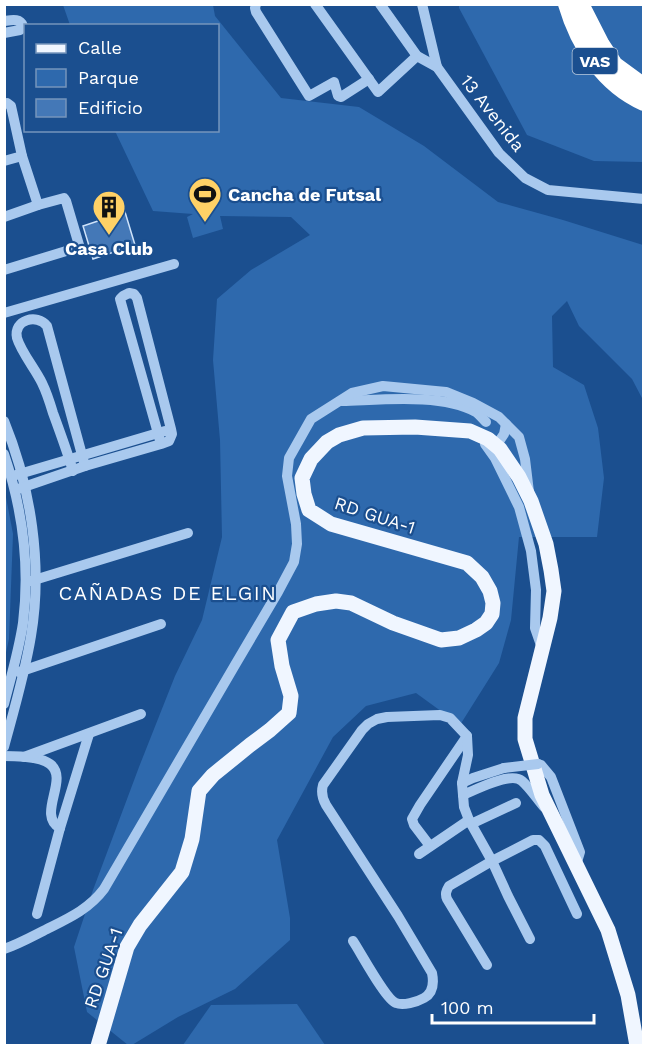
<svg xmlns="http://www.w3.org/2000/svg" width="648" height="1050" font-family="'Work Sans',sans-serif">
<style>
.green{fill:#2e69ad}
.building{fill:#4478b7;stroke:#cfe3fa;stroke-width:1.5}
.lines{fill:none;stroke-linecap:round;stroke-linejoin:round}
.minor{stroke:#a9c9ee;stroke-width:10}
.major{stroke:#f0f6ff;stroke-width:15}
.highway{stroke:#fff;stroke-width:18}
.minor-bridge{stroke:#a9c9ee;stroke-width:10}
.labels{text-anchor:middle;dominant-baseline:central;stroke-width:4.5;stroke-linejoin:round;paint-order:stroke}
.shield{fill:#1b4f8f;stroke:#bbcadd;stroke-width:1.5}
.shield-label{font-size:16px;font-weight:bold;fill:#fff}
.street-label{font-size:18px;fill:#fff;stroke:#1b4f8f}
.poi-label{font-size:18px;font-weight:bold;fill:#fff;stroke:#1b4f8f;text-anchor:start}
.neighbourhood-label{font-size:20px;letter-spacing:1.5px;fill:#fff;stroke:#1b4f8f}
</style>
<rect width="100%" height="100%" fill="#1b4f8f"/>
<g class="green">
<polygon points="63,5 213,5 215,16 281,98 359,107 424,146 498,202 563,220 643,245 643,400 632,379 579,326 567,301 552,316 553,367 584,385 598,428 604,478 597,537 519,537 511,620 499,663 460,725 416,693 366,706 333,737 277,840 290,918 290,940 235,989 178,1017 132,1045 128,1045 87,1012 74,947 93,890 139,767 175,676 202,620 222,537 220,440 213,360 217,299 251,270 310,235 291,217 220,216 223,229 193,238 187,217 193,214 153,211 115,131 218,130 218,26 70,25"/>
<polygon points="459,5 643,5 643,162 594,161 527,135 459,8"/>
<polygon points="5,492 13,534 9,639 5,657"/>
<polygon points="297,1004 325,1045 183,1045 211,1005"/>
</g>
<polygon class="building" points="125,212 135,245 93,259 83,226"/>
<g class="lines">
<g class="minor">
<polyline points="256,4 255,8 256,12 309,96 334,82 338,96 341,97 369,79"/>
<polyline points="315,4 378,92 417,56"/>
<polyline points="380,4 417,56 437,67 499,153 525,178 548,190 644,199"/>
<polyline points="422,4 437,67"/>
<path d="M4,21C12,20 20,18 23,26L20,30L4,33"/>
<polyline points="4,104 7,103 11,106 22,156 4,161"/>
<polyline points="22,156 38,205"/>
<polyline points="4,217 38,205 64,198 66,201 79,245 76,248 4,270"/>
<polyline points="4,313 174,264"/>
<path d="M342,401C381,400 441,393 476,412C480,415 483,419 486,422"/>
<path d="M4,421C31,487 43,565 31,636C25,673 14,710 4,747"/>
<polyline points="485,444 495,458 519,507 531,551 536,590 535,628 542,648"/>
<polyline points="496,446 504,434 506,424"/>
<path d="M4,454C22,507 30,566 23,623C19,650 11,677 4,704"/>
<path d="M73,471C67,451 60,432 53,413C50,403 47,393 42,383C36,370 21,352 17,338C13,320 37,313 47,326L85,466"/>
<polyline points="16,475 165,431"/>
<polyline points="15,490 85,466 161,444 169,441 172,434 171,429 137,298 134,294 129,293 123,296 120,299 161,444"/>
<polyline points="31,581 188,533"/>
<polyline points="19,672 161,624"/>
<path d="M4,756C16,756 41,757 50,764C70,779 36,815 60,828"/>
<polyline points="24,757 141,714"/>
<polyline points="538,764 541,765 551,777 580,852 576,865"/>
<polyline points="462,783 473,778 504,768"/>
<path d="M463,795C475,790 511,771 522,781C530,788 537,799 544,807"/>
<polyline points="471,824 516,803"/>
<polyline points="430,846 414,825 412,819 420,805 467,736"/>
<polyline points="419,854 469,820"/>
<polyline points="37,914 60,828 89,734"/>
<path d="M353,941C361,953 386,1000 396,1003C403,1006 417,1002 424,998C433,993 434,983 432,973L398,916L326,805C322,798 321,792 323,785L362,730L368,724L377,719L387,717L440,715L450,718L467,736L468,755L462,783L464,807L469,820L492,861L508,896L530,939"/>
<path d="M4,949C19,944 33,936 47,929C69,918 89,909 104,889L235,665L278,592L294,562L297,544L296,524L287,476L289,458L311,419L352,393L383,386L446,392L473,403L499,417L519,437L525,459L529,492"/>
<path d="M487,965L447,899C445,894 446,891 449,886L492,861L533,840H539L545,846L577,914"/>
</g>
<polyline class="major" points="98,1046 127,947 140,925 182,872 192,839 199,791 213,775 250,745 270,730 289,713 291,696 282,666 278,640 293,612 316,604 336,601 351,603 393,623 441,640 459,638 476,630 486,623 492,614 493,603 490,591 482,577 467,563 331,524 309,510 304,494 302,478 311,459 327,442 339,435 363,428 415,427 470,431 488,439 500,449 519,477 531,501 546,544 551,570 554,591 550,618 525,718 525,739 542,795 608,930 628,995 637,1046"/>
<g class="highway">
<path d="M567,4C579,45 604,84 644,102"/>
<polyline points="580,4 601,45 614,65 644,87"/>
</g>
<polyline class="minor-bridge" points="504,768 538,764"/>
</g>
<defs>
<symbol id="stadium-pin" viewBox="-11 -11 22 30"><path d="M0 17L-7.5 6A9.5 9.5 0 1 1 7.5 6Z" fill="#ffd166" stroke="#1b4f8f"/><path d="M0-5a6.5 5 0 1 0 0 10a6.5 5 0 1 0 0-10ZM-3.5-1.8h7v3.6h-7Z" fill="#111"/></symbol>
<symbol id="building-pin" viewBox="-11 -11 22 30"><path d="M0 17L-7.5 6A9.5 9.5 0 1 1 7.5 6Z" fill="#ffd166" stroke="#1b4f8f"/><path d="M-4-6H4V6H1V3H-1V6H-4ZM-2.5-4.3h1.7v1.8h-1.7ZM.8-4.3h1.7v1.8H.8ZM-2.5-1h1.7V.8h-1.7ZM.8-1h1.7V.8H.8Z" fill="#111"/></symbol>
</defs>
<g fill-rule="evenodd">
<use href="#stadium-pin" x="186" y="175" width="38" height="52"/>
<use href="#building-pin" x="90" y="188" width="38" height="52"/>
</g>
<g class="labels">
<rect class="shield" x="572.5" y="48" width="45" height="26" rx="4.5"/>
<g class="shield-label">
<text x="595" y="61">VAS</text>
</g>
<g class="street-label">
<text transform="translate(493 113) rotate(52)">13 Avenida</text>
<text transform="translate(375 515) rotate(18)">RD GUA-1</text>
<text transform="translate(103 968) rotate(-71)">RD GUA-1</text>
</g>
<g class="poi-label">
<text x="228" y="194">Cancha de Futsal</text>
<text x="109" y="248" text-anchor="middle">Casa Club</text>
</g>
<g class="neighbourhood-label">
<text x="168" y="593">CAÑADAS DE ELGIN</text>
</g>
</g>
<rect width="648" height="1050" fill="none" stroke="#ffffff" stroke-width="12"/>
<rect x="24" y="24" width="195" height="108" fill="#1b4f8f" stroke="#7695bc" stroke-width="1.5"/>
<rect x="36" y="44" width="30" height="9" fill="#f0f6ff" stroke="#7695bc" stroke-width="1.5"/>
<text x="78" y="54" font-size="18" fill="#ffffff">Calle</text>
<rect x="36" y="69" width="30" height="18" fill="#2e69ad" stroke="#7695bc" stroke-width="1.5"/>
<text x="78" y="84" font-size="18" fill="#ffffff">Parque</text>
<rect x="36" y="99" width="30" height="18" fill="#4478b7" stroke="#7695bc" stroke-width="1.5"/>
<text x="78" y="114" font-size="18" fill="#ffffff">Edificio</text>
<path d="M432 1014v9h162v-9" fill="none" stroke="#ffffff" stroke-width="3"/>
<text x="441" y="1014" font-size="18" fill="#ffffff" stroke="#1b4f8f" stroke-width="4.5" paint-order="stroke">100 m</text>
</svg>
